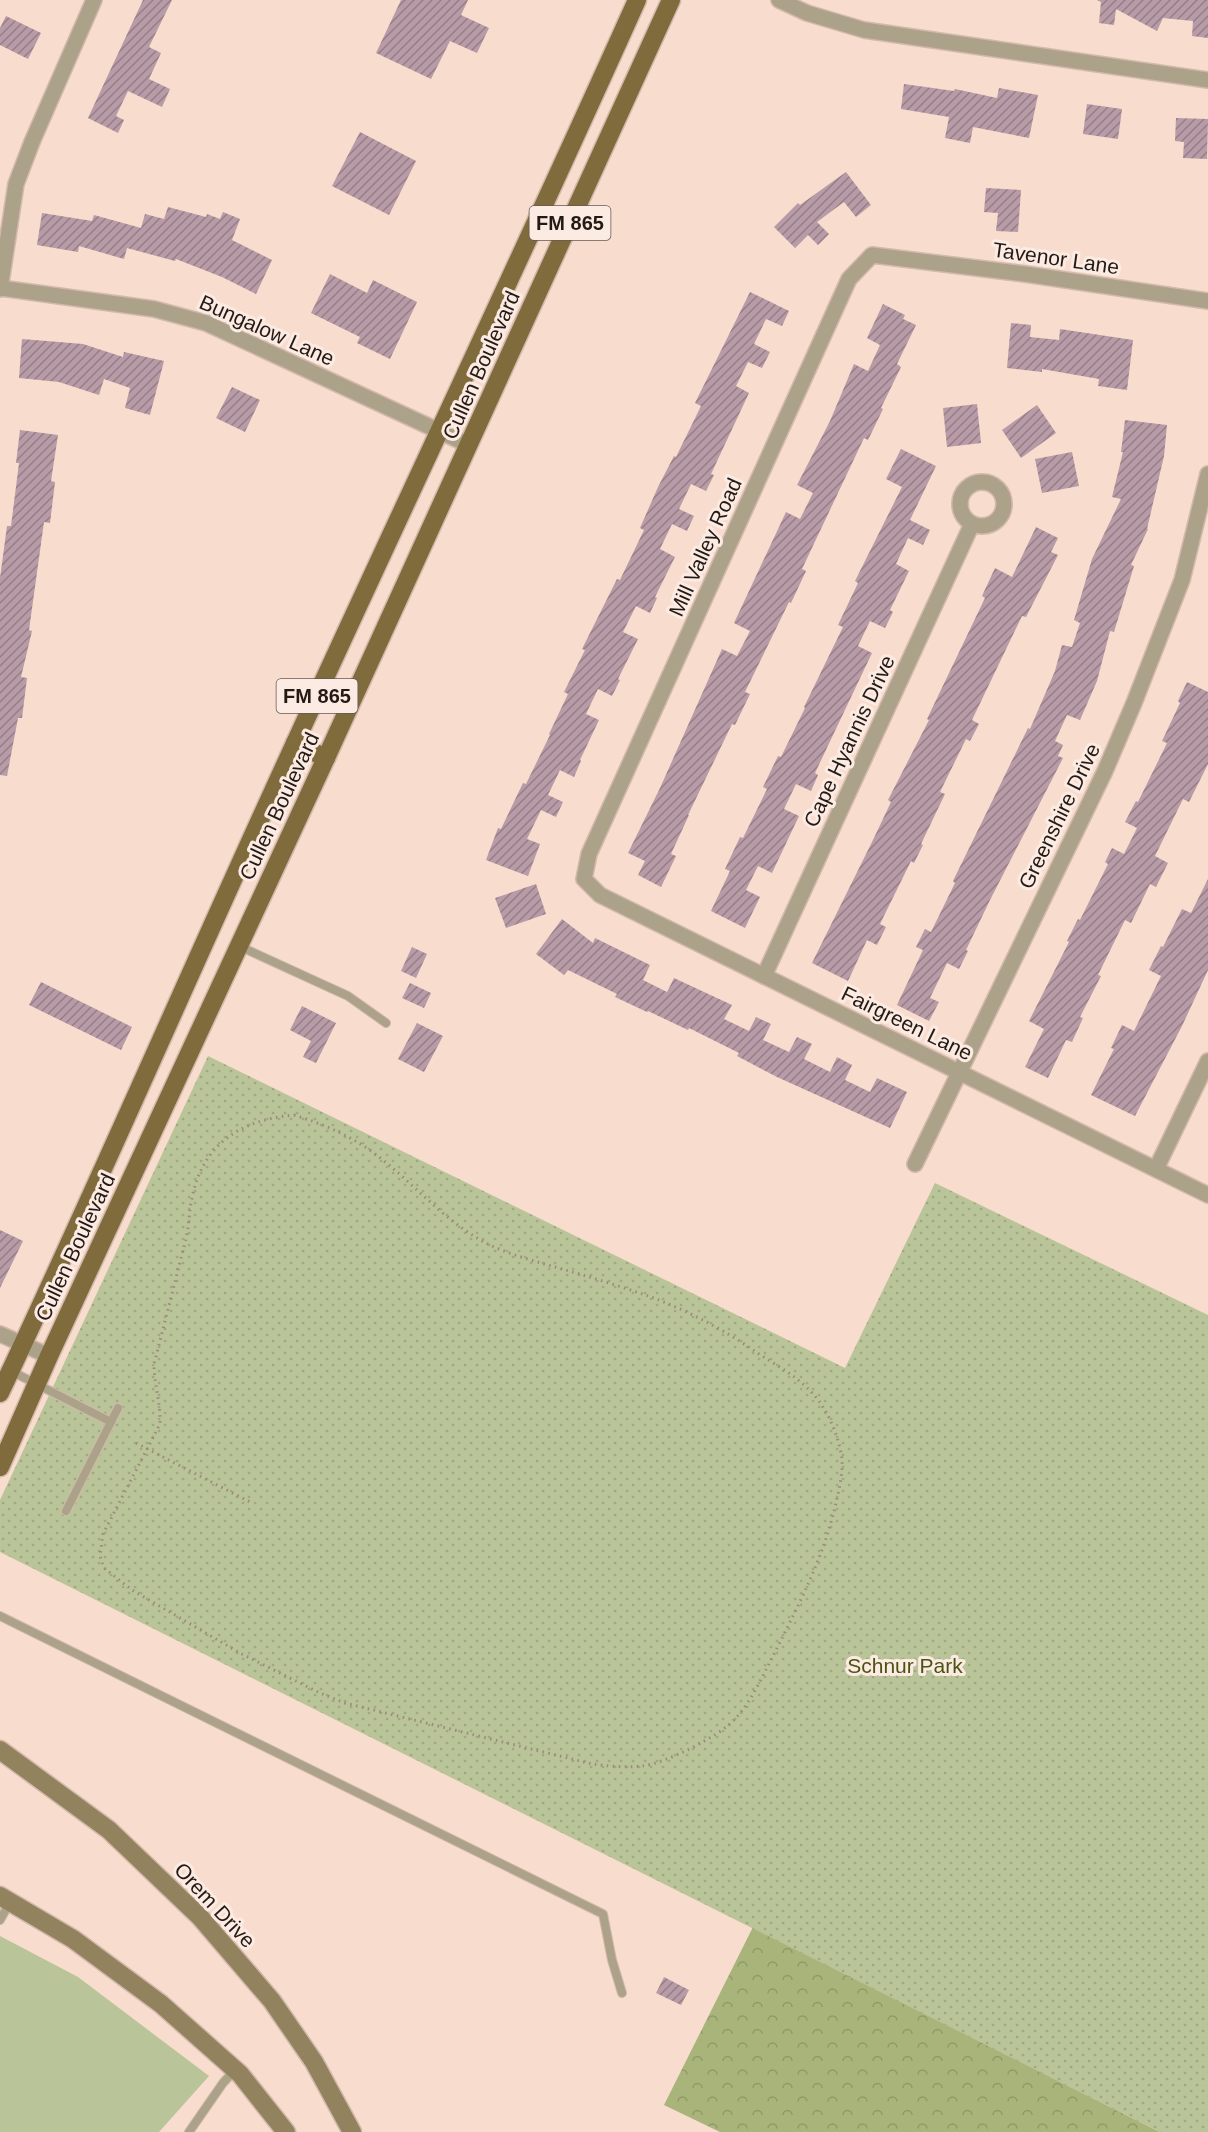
<svg xmlns="http://www.w3.org/2000/svg" width="1208" height="2132" font-family="Helvetica,sans-serif">
<style>
.green{fill:#bac499}
.forest{fill:url(#forest-crowns)}
.park{fill:url(#park-dots)}
.building{fill:url(#building-hatch)}
.lines{fill:none;stroke-linecap:round;stroke-linejoin:round}
.lane-casing{stroke:#d2b9ac;stroke-width:10}
.street-casing{stroke:#d2b9ac;stroke-width:18}
.secondary-casing{stroke:#d2b9ac;stroke-width:21}
.primary-casing{stroke:#d2b9ac;stroke-width:21}
.path{stroke:#9c887d;stroke-width:3;stroke-dasharray:1.5 4.5;stroke-linecap:butt}
.lane{stroke:#aca289;stroke-width:8}
.street{stroke:#aca289;stroke-width:15}
.secondary{stroke:#92825d;stroke-width:18}
.primary{stroke:#7f6b3c;stroke-width:18}
.labels{text-anchor:middle;dominant-baseline:central;stroke-width:6;stroke-linejoin:round;paint-order:stroke}
.shield{fill:#fcebe3;stroke:#655953;stroke-width:1.5}
.shield-label{font-size:20px;font-weight:bold;fill:#241a15}
.street-label{font-size:21px;fill:#241a15;stroke:#fcebe3}
.park-label{font-size:21px;fill:#495411;stroke:#fcebe3}
</style>
<defs>
<pattern id="forest-crowns" width="20" height="18" patternUnits="userSpaceOnUse" patternTransform="scale(1.5)"><rect width="20" height="18" fill="#a8b479"/><path d="M2 6a3 3 0 1 1 6 0M12 15a3 3 0 1 1 6 0" fill="none" stroke="#909a68"/></pattern>
<pattern id="park-dots" width="8" height="8" patternUnits="userSpaceOnUse" patternTransform="scale(1.5)"><rect width="8" height="8" fill="#bac499"/><path d="M2 2h.1M6 6h.1" fill="none" stroke="#a0a883" stroke-width="1.8" stroke-linecap="round"/></pattern>
<pattern id="building-hatch" width="6" height="6" patternUnits="userSpaceOnUse" patternTransform="scale(1.5)"><rect width="6" height="6" fill="#b79ba7"/><path d="M-1 1l2-2M0 6l6-6M5 7l2-2" fill="none" stroke="#957e87"/></pattern>
</defs>
<rect width="100%" height="100%" fill="#f8dccd"/>
<polygon class="green" points="0,1936 78,1977 209,2076 159,2132 0,2132"/>
<polygon class="forest" points="753,1927 1160,2132 720,2132 664,2105"/>
<polygon class="park" points="208,1056 845,1368 935,1183 1208,1315 1208,2132 1160,2132 0,1552 0,1500"/>
<g class="building">
<polygon points="143,0 172,0 149,47 161,53 149,79 170,89 162,107 128,91 116,116 124,120 118,133 88,118"/>
<polygon points="401,0 468,0 461,15 489,28 477,53 450,41 431,79 376,53"/>
<polygon points="1097,0 1208,0 1208,38 1192,36 1193,21 1163,18 1157,31 1116,9 1114,25 1099,23 1101,2"/>
<polygon points="6,16 41,33 28,59 0,45 0,28"/>
<polygon points="904,84 954,91 955,89 997,98 999,88 1038,95 1029,138 973,127 970,143 945,138 949,117 901,109"/>
<polygon points="1087,104 1122,109 1118,139 1083,134"/>
<polygon points="1176,118 1208,119 1207,159 1183,158 1184,142 1175,141"/>
<polygon points="360,132 416,161 389,215 332,186"/>
<polygon points="846,172 871,205 856,217 844,202 817,222 829,234 818,245 808,235 795,248 774,227 798,203 800,205"/>
<polygon points="986,188 1021,190 1018,232 996,231 998,213 984,212"/>
<polygon points="168,207 206,217 207,214 220,219 223,212 240,219 232,240 272,260 256,294 222,277 176,259 175,261 127,248 124,259 79,246 78,252 37,245 42,213 92,221 94,215 141,228 145,214 164,219"/>
<polygon points="330,274 367,293 373,280 417,302 390,359 357,343 360,337 311,313"/>
<polygon points="750,292 789,311 782,326 766,319 754,344 770,352 762,368 748,362 736,386 749,393 711,474 714,475 706,491 691,484 679,509 694,516 687,531 672,524 660,549 675,557 655,597 657,598 650,613 636,606 623,632 638,639 618,679 620,680 612,696 598,689 586,714 599,720 580,760 581,761 574,777 560,770 548,795 563,802 556,817 541,810 527,839 540,844 528,876 486,860 498,828 501,829 523,783 526,784 550,735 549,734 568,694 564,692 585,650 582,649 617,579 620,580 644,530 640,528 658,487 674,456 676,457 701,406 695,403"/>
<polygon points="883,304 905,315 903,319 916,325 897,364 901,367 881,408 883,409 868,440 864,438 802,569 806,571 791,603 789,602 745,692 750,694 735,725 732,724 688,815 689,815 671,854 676,856 661,887 638,875 645,861 628,853 660,788 722,649 737,656 750,631 734,623 786,512 800,519 813,493 797,485 830,421 854,364 868,371 880,345 867,338"/>
<polygon points="1011,323 1031,325 1030,337 1059,340 1060,329 1133,340 1127,390 1098,386 1099,379 1042,369 1042,372 1007,368"/>
<polygon points="22,339 83,344 123,357 124,352 164,361 150,415 125,408 130,388 104,379 99,395 59,382 19,378"/>
<polygon points="232,387 260,400 245,432 216,418"/>
<polygon points="977,404 981,443 947,447 943,408"/>
<polygon points="1037,405 1056,433 1021,458 1002,430"/>
<polygon points="1125,420 1167,425 1164,456 1147,529 1148,529 1131,565 1134,566 1114,632 1110,631 1097,681 1080,720 1067,715 1055,741 1063,745 1058,756 1063,758 990,900 966,950 968,951 959,969 947,963 930,998 939,1002 929,1021 897,1005 923,950 916,947 925,929 931,932 955,883 953,881 1028,728 1030,729 1055,671 1062,645 1072,647 1080,623 1074,620 1092,559 1121,499 1112,497 1123,452 1121,452"/>
<polygon points="20,430 58,435 51,481 55,482 50,523 44,522 29,630 32,631 21,677 27,678 22,718 18,718 7,776 0,775 0,578 7,526 11,526 19,463 16,463"/>
<polygon points="901,449 936,466 910,520 930,530 923,545 908,538 896,564 909,571 890,610 893,612 885,628 870,621 858,646 872,653 815,773 818,775 811,791 796,784 784,809 799,816 772,873 758,866 746,890 760,897 745,928 711,911 730,871 725,869 740,837 743,838 767,789 763,787 778,756 781,757 805,708 804,707 843,627 838,625 858,583 855,581 902,487 886,479"/>
<polygon points="1072,452 1079,486 1042,493 1035,459"/>
<polygon points="1036,527 1058,538 1051,552 1058,555 1026,617 1022,616 972,720 979,724 970,741 966,739 940,792 945,794 921,844 923,845 914,863 911,861 880,924 886,927 877,945 867,940 848,981 812,963 872,842 891,802 888,800 929,720 927,719 985,598 982,596 995,568 1012,577"/>
<polygon points="1187,682 1208,692 1208,764 1189,802 1183,799 1155,856 1168,863 1156,887 1150,884 1131,923 1125,920 1098,975 1101,976 1080,1017 1083,1018 1072,1042 1066,1040 1048,1078 1025,1067 1044,1029 1029,1021 1069,942 1067,941 1078,919 1080,920 1108,864 1105,862 1112,848 1124,854 1137,828 1125,822 1136,801 1138,802 1167,743 1162,741 1180,703 1178,701"/>
<polygon points="1208,879 1208,970 1182,1026 1135,1116 1091,1095 1114,1049 1111,1048 1122,1025 1134,1031 1161,976 1149,970 1161,946 1163,947 1182,909 1191,913"/>
<polygon points="536,884 546,914 506,928 495,898"/>
<polygon points="562,919 593,943 595,938 650,965 643,980 667,992 674,978 732,1005 724,1019 749,1031 756,1017 771,1024 763,1040 789,1052 797,1037 812,1044 804,1059 830,1072 837,1057 852,1065 845,1080 870,1092 877,1078 907,1092 890,1128 777,1077 737,1056 739,1053 689,1028 688,1030 648,1011 647,1012 615,997 617,994 568,970 564,975 536,954"/>
<polygon points="412,947 427,954 416,978 401,971"/>
<polygon points="41,982 132,1027 121,1050 29,1005"/>
<polygon points="410,983 431,993 424,1008 402,998"/>
<polygon points="302,1006 336,1023 316,1063 303,1057 311,1041 290,1030"/>
<polygon points="417,1023 443,1036 424,1072 398,1059"/>
<polygon points="0,1230 23,1241 0,1288"/>
<polygon points="664,1977 689,1990 681,2005 656,1993"/>
</g>
<g class="lines">
<defs>
<g id="lane">
<polyline points="239,946 348,996 386,1023"/>
<polyline points="11,1371 111,1422"/>
<polyline points="66,1511 118,1408"/>
<polyline points="0,1616 603,1914 612,1960 622,1993"/>
<polyline points="0,1920 10,1902"/>
<polyline points="189,2132 223,2083 235,2070"/>
</g>
<g id="street">
<polyline points="779,0 807,13 864,30 1208,80"/>
<polyline points="0,288 154,309 206,323 469,445"/>
<polyline points="0,289 16,184 32,142 94,0"/>
<polyline points="1208,301 1025,274 872,255 849,279 589,854 584,879 600,895 1208,1195"/>
<circle cx="982" cy="504" r="22"/>
<polyline points="764,976 972,524"/>
<polyline points="915,1164 1105,771 1134,703 1182,580 1208,474"/>
<polyline points="1156,1169 1208,1061"/>
<polyline points="0,1334 49,1356"/>
</g>
<g id="secondary">
<polyline points="0,1750 109,1830 200,1917 272,2001 314,2062 352,2132"/>
<polyline points="0,1896 73,1939 161,2004 240,2074 286,2132"/>
</g>
<g id="primary">
<polyline points="295,743 326,758"/>
<path d="M0,1393C102,1177 196,958 296,741C409,494 526,248 637,0"/>
<polyline points="0,1467 49,1356 326,758 671,0"/>
</g>
</defs>
<use href="#lane" class="lane-casing"/>
<use href="#street" class="street-casing"/>
<use href="#secondary" class="secondary-casing"/>
<use href="#primary" class="primary-casing"/>
<g class="path">
<path d="M294,1115C323,1124 349,1135 374,1153C414,1183 446,1224 492,1246C512,1255 534,1261 555,1267C587,1276 620,1286 651,1297C689,1311 726,1331 759,1354C778,1366 798,1377 813,1394C828,1410 839,1437 842,1459C843,1473 839,1490 836,1503C823,1560 796,1610 770,1662C760,1681 750,1703 735,1719C720,1736 664,1764 642,1766C625,1768 608,1766 592,1764L345,1703L320,1693L240,1653L132,1590L104,1568L100,1556L103,1534L160,1424C161,1404 154,1384 154,1364C165,1322 175,1281 186,1239C189,1225 189,1211 192,1198C203,1143 241,1120 294,1115Z"/>
<polyline points="136,1443 252,1503"/>
</g>
<use href="#lane" class="lane"/>
<use href="#street" class="street"/>
<use href="#secondary" class="secondary"/>
<use href="#primary" class="primary"/>
</g>
<g class="labels">
<g class="shield">
<rect x="529.5" y="206" width="81" height="34" rx="4.5"/>
<rect x="276.5" y="679" width="81" height="34" rx="4.5"/>
</g>
<g class="shield-label">
<text x="570" y="223">FM 865</text>
<text x="317" y="696">FM 865</text>
</g>
<g class="street-label">
<text transform="translate(1056 258) rotate(8)">Tavenor Lane</text>
<text transform="translate(267 330) rotate(24)">Bungalow Lane</text>
<text transform="translate(481 365) rotate(-66)">Cullen Boulevard</text>
<text transform="translate(705 547) rotate(-66)">Mill Valley Road</text>
<text transform="translate(849 741) rotate(-65)">Cape Hyannis Drive</text>
<text transform="translate(279 806) rotate(-65)">Cullen Boulevard</text>
<text transform="translate(1059 816) rotate(-64)">Greenshire Drive</text>
<text transform="translate(907 1023) rotate(26)">Fairgreen Lane</text>
<text transform="translate(75 1247) rotate(-65)">Cullen Boulevard</text>
<text transform="translate(215 1905) rotate(47)">Orem Drive</text>
</g>
<g class="park-label">
<text x="905" y="1665">Schnur Park</text>
</g>
</g>
</svg>
